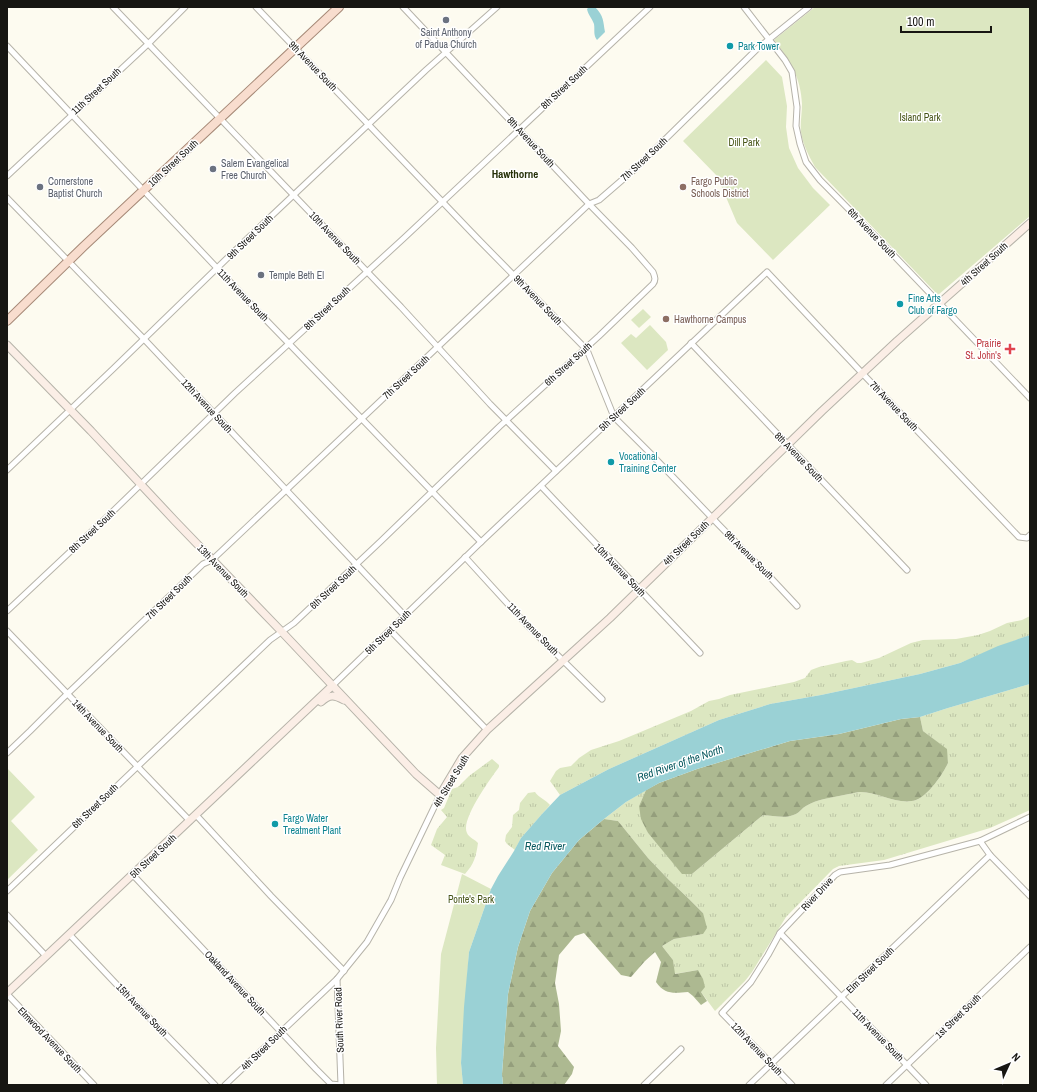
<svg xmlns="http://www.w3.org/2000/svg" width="1037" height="1092" font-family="'Archivo Narrow',sans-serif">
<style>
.grass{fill:url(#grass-tufts)}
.forest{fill:url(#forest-firs)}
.green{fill:#dce7c1}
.water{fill:#9ad1d5}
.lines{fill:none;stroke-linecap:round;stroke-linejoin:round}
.street-casing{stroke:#b6b3a9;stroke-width:7}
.secondary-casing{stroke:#b6b3a9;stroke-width:9}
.primary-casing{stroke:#a68977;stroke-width:10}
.street{stroke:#fff;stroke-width:5}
.secondary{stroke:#fbeee6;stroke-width:7}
.primary{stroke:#f8ddce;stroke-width:8}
.worship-dot{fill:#6b7280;stroke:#fff;stroke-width:1.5}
.culture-dot{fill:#0f9aa8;stroke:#fff;stroke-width:1.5}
.education-dot{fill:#8d6e63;stroke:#fff;stroke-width:1.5}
.health-dot{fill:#e0444e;stroke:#fff;stroke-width:1.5}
.labels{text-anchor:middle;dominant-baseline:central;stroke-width:3;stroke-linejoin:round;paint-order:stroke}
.worship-label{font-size:10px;fill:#5b616d;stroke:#fff;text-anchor:start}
.culture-label{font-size:10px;fill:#0d838f;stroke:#fff;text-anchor:start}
.street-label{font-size:10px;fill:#171612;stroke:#fff}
.park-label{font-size:10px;fill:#455315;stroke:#fff}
.education-label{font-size:10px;fill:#785e54;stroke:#fff;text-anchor:start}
.health-label{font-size:10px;fill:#be3a42;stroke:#fff;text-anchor:end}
.neighbourhood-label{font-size:11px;font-weight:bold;fill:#25300a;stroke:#fff}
.water-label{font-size:11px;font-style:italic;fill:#06575d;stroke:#fff}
</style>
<defs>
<pattern id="grass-tufts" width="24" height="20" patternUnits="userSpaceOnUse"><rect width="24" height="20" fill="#dce7c1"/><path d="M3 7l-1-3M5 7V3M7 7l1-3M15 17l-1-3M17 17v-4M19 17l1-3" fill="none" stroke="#bcc5a5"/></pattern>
<pattern id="forest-firs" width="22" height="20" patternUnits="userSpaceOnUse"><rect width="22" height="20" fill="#adb991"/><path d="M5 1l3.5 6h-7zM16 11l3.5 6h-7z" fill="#949e7c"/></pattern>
</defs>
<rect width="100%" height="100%" fill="#fdfbf0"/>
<g class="grass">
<polygon points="1030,616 1030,635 998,647 960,663 920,674 821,695 770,704 719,720 609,769 560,795 550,781 556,771 560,768 571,766 579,758 591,750 619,741 691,711 709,701 719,699 730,695 794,682 805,678 811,670 819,667 846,661 852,660 857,663 861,663 879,658 911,643 923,640 956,639 978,635 990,631 1007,623 1022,620"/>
<path d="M1030,684V810L990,828L884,860L839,866L833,869L786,917L752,972L745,981L715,1011L701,992L698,970L674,974L673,960L662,946L674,939L703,934V913L689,899L669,880L648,858L618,821L604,819L626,802L646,790L639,806L648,833L655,841L692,874L763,815C774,816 786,819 796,814C800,812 802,808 806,806C817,799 831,798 844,795C849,794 854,793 859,792C877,791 898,806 916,800C928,796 943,774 948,763L946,749L923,731L920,717L948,708Z"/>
<path d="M492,759L499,765V767C491,778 460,820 467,833C469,838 475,839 478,843C476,857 474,864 465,874L441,865L445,855L431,845L437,829L447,817L441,810L444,808L452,789L458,787L469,776Z"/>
<path d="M535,792C538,797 546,800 550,805L521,838L515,850L507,844L505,841L506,835L512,827L513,815L519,810L520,803L528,793Z"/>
</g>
<g class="forest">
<path d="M920,717L923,731L947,749L948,763C943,774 928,796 916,800C898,806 877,791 859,792C854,793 849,794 844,795C831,798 817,799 806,806C802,808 800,812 796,814C786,819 774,816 763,815L692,874H682L648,833L641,819L639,806L646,790L659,783L697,769L790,741L839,734L901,719Z"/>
<path d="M604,819L618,821L648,858L669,880L689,899L703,913L707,928L703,934L674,939L662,946L673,960L675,974L698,970L703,979L705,987L701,992L707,1001L701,1005L693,996L688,992C674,993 665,995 656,982L661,962L655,952L645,961L631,977L621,975L584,933L575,936L559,955L555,983L559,1004L561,1031L558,1046L574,1067L572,1074L564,1085H503L502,1074L508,994L518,947L530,911L552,873L579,840Z"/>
</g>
<g class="green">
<path d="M815,7H1030V216L938,295L815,167C809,156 803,145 801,132C800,123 802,114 802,104C801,78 790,60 774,40Z"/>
<polygon points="766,60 782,77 787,106 786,127 789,148 798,168 813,188 830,205 773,260 737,223 717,176 683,141"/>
<polygon points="643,309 651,317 639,328 631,320"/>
<polygon points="650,325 666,342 668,350 647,370 621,343 631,334 636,338"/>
<polygon points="7,768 35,797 11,821 38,850 7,880"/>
<polygon points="462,874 491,889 469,952 461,1063 463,1085 437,1085 436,1048 441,954"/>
</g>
<g class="water">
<path d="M589,7H595C604,16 603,21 605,32L597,40C593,35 595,30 594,24C592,18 588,15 587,9Z"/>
<polygon points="1030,635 1030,684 948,708 920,717 901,719 839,734 790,741 697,769 659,783 626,802 604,819 579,840 552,873 530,911 518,947 508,994 502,1074 503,1085 463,1085 461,1063 464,1007 469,952 491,889 498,876 514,851 521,838 542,814 560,795 609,769 719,720 770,704 821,695 920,674 960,663 998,646"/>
</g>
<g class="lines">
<defs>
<g id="street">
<polyline points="113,7 401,307 490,404 556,471"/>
<polyline points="256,7 477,238 587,350 614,417 650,453 718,524 769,576 797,606"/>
<polyline points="744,7 785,60 792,72 797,107 796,126 800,144 806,162 820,180 879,240 1030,398"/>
<polyline points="7,46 269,323 481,542"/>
<polyline points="7,176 148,44 185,7"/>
<polyline points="7,198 144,339 405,616"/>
<polyline points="691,343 907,570"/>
<polyline points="7,470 114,368 248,238 426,70 497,7"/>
<polyline points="541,486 700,653"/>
<polyline points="465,557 527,625 602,699"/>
<polyline points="7,611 106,518 235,393 404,238 650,7"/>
<polyline points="390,630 487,730"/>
<polyline points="7,631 190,821"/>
<polyline points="332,686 481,542 767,272 862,373 1019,537 1027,538 1030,535"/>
<polyline points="7,753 30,731 62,699 203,564 212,560 589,204 599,200 636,168 757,49 809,7"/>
<polyline points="196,815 271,896 344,971"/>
<polyline points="980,841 990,855 1030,896"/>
<polyline points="133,875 316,1069 331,1084 341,1085"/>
<path d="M7,891L270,640L294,623L381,541L500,426L599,336L653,284C656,280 655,277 653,272L632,248L589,204L403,7"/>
<polyline points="7,915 46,956"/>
<polyline points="780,933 926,1085"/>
<polyline points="69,934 119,987 215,1085"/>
<polyline points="337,979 341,1085"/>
<polyline points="7,994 94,1085"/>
<polyline points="225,1085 337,979 367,942 391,900 400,878 440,795"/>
<polyline points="644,1085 681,1049"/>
<polyline points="749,1085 990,855"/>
<polyline points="792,1085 722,1013 751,982 768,955 780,933 835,875 840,872 890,865 980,841 1030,817"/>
<polyline points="886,1085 1030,947"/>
</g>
<g id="secondary">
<polyline points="7,345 91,431 175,521 282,632 416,774 440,795 462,758 487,730 610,618 822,411 897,341 1030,223"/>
<path d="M321,702C330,694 334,695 344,700"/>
<polyline points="7,993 332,686"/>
</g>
<polyline id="primary" points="7,321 84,246 339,7"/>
</defs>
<use href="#street" class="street-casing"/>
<use href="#secondary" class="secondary-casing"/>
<use href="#primary" class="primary-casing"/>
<use href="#street" class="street"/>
<use href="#secondary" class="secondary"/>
<use href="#primary" class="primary"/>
</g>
<g class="worship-dot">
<circle cx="446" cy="20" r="4"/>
<circle cx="213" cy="169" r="4"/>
<circle cx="40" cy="187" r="4"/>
<circle cx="261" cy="275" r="4"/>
</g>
<g class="culture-dot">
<circle cx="730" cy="46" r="4"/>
<circle cx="900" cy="304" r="4"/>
<circle cx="611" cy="462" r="4"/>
<circle cx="275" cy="824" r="4"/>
</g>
<g class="education-dot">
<circle cx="683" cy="187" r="4"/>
<circle cx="666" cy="319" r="4"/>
</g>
<path class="health-dot" d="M1008 343h4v4h4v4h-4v4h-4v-4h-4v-4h4z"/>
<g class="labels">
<g class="worship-label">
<text x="446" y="32" text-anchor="middle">Saint Anthony<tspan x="446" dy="12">of Padua Church</tspan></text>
<text x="221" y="163">Salem Evangelical<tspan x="221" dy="12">Free Church</tspan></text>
<text x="48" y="181">Cornerstone<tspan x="48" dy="12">Baptist Church</tspan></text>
<text x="269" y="275">Temple Beth El</text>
</g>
<g class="culture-label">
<text x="738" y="46">Park Tower</text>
<text x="908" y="298">Fine Arts<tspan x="908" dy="12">Club of Fargo</tspan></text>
<text x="619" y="456">Vocational<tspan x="619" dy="12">Training Center</tspan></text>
<text x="283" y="818">Fargo Water<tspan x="283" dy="12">Treatment Plant</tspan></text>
</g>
<g class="street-label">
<text transform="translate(313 66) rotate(46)">9th Avenue South</text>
<text transform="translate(564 87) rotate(-43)">8th Street South</text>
<text transform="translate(96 91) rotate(-43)">11th Street South</text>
<text transform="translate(531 142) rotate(47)">8th Avenue South</text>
<text transform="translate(644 159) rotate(-43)">7th Street South</text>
<text transform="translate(173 163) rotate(-43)">10th Street South</text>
<text transform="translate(872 233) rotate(46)">6th Avenue South</text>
<text transform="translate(250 237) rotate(-44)">9th Street South</text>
<text transform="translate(335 238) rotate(46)">10th Avenue South</text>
<text transform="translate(984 264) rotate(-42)">4th Street South</text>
<text transform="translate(243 295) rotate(46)">11th Avenue South</text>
<text transform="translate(538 300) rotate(46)">9th Avenue South</text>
<text transform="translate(327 308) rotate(-43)">8th Street South</text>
<text transform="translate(568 364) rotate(-42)">6th Street South</text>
<text transform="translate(406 377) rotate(-43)">7th Street South</text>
<text transform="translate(207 406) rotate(47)">12th Avenue South</text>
<text transform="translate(894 406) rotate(46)">7th Avenue South</text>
<text transform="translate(622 409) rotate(-43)">5th Street South</text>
<text transform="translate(799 457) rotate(46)">8th Avenue South</text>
<text transform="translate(92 531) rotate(-43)">8th Street South</text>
<text transform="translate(686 543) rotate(-44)">4th Street South</text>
<text transform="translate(749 555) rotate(45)">9th Avenue South</text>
<text transform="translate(620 570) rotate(46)">10th Avenue South</text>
<text transform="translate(223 571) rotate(46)">13th Avenue South</text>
<text transform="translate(333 587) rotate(-43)">6th Street South</text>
<text transform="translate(169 597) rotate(-44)">7th Street South</text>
<text transform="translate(533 629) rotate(46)">11th Avenue South</text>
<text transform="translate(388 632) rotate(-44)">5th Street South</text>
<text transform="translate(98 726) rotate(46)">14th Avenue South</text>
<text transform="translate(451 781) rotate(-59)">4th Street South</text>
<text transform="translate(95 806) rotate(-44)">6th Street South</text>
<text transform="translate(153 856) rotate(-43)">5th Street South</text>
<text transform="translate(817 894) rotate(-47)">River Drive</text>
<text transform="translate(870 970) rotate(-44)">Elm Street South</text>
<text transform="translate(235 983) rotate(47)">Oakland Avenue South</text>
<text transform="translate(142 1010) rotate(46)">15th Avenue South</text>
<text transform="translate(958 1016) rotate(-44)">1st Street South</text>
<text transform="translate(339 1020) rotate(-92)">South River Road</text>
<text transform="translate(878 1035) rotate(46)">11th Avenue South</text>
<text transform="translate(50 1040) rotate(46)">Elmwood Avenue South</text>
<text transform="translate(264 1048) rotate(-44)">4th Street South</text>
<text transform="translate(757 1049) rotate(46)">12th Avenue South</text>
</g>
<g class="park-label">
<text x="920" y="117">Island Park</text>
<text x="744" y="142">Dill Park</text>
<text x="471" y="899">Ponte's Park</text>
</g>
<g class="education-label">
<text x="691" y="181">Fargo Public<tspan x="691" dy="12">Schools District</tspan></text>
<text x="674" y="319">Hawthorne Campus</text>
</g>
<g class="health-label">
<text x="1001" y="343">Prairie<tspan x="1001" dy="12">St. John's</tspan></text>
</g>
<g class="neighbourhood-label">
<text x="515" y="174">Hawthorne</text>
</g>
<g class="water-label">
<text transform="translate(680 763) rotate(-19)">Red River of the North</text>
<text x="545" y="846">Red River</text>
</g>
</g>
<rect width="1037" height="1092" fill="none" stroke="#171612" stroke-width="16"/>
<g transform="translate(1009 1064) rotate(46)" stroke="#ffffff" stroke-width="3" paint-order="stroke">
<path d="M0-3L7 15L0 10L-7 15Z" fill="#171612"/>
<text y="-6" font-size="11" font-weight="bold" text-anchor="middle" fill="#171612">N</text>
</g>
<path d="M901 26v6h90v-6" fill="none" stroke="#171612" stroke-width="2"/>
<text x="907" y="26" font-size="12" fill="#171612" stroke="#ffffff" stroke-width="3" paint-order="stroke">100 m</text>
</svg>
